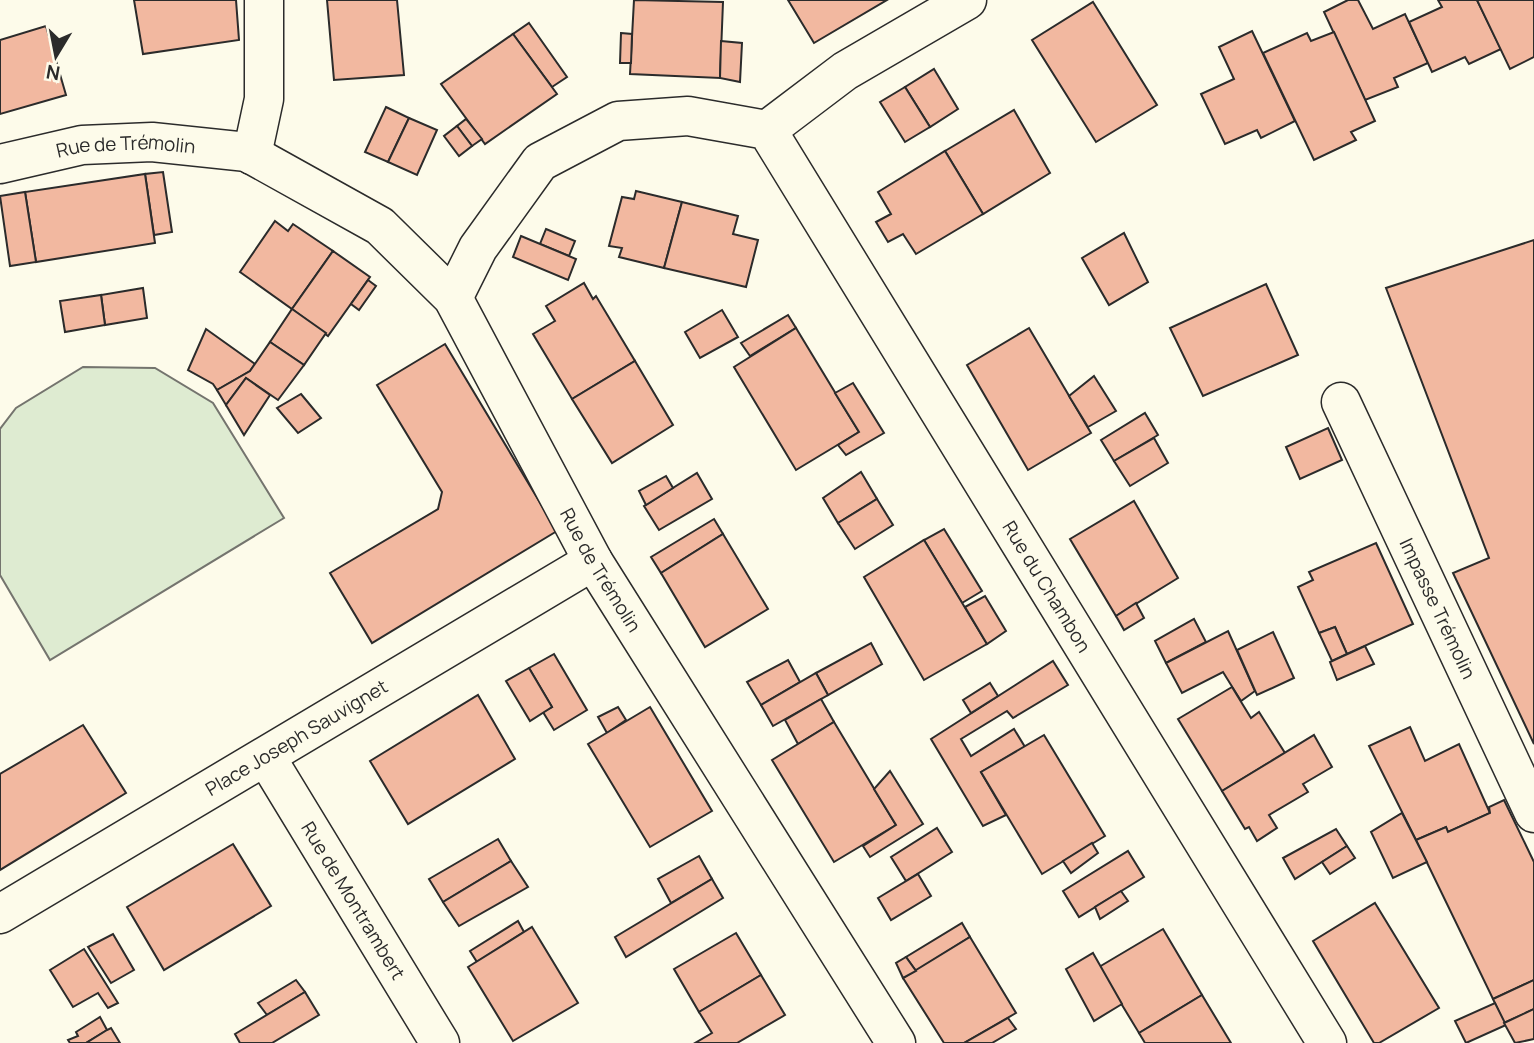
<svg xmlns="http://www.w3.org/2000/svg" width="1534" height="1043" font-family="Manrope,sans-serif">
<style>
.green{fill:#deebd1;stroke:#74746e;stroke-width:2}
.building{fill:#f2b8a0;stroke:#2b2b2b;stroke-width:2}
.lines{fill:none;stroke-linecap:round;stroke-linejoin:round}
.minor-casing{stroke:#2b2b2b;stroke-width:41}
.minor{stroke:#fdfbea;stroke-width:38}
.labels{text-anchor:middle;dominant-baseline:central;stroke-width:5;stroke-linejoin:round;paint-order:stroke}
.street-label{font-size:19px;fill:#2b2b2b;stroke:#fdfbea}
</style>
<rect width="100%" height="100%" fill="#fdfbea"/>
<polygon class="green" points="83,367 155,368 213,403 284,518 50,660 0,575 0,429 16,408"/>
<g class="building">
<polygon points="134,0 236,0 239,40 143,54"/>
<polygon points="327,0 397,0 404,75 334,80"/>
<polygon points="634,0 723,2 720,78 630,74"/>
<polygon points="788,0 887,0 814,43"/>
<polygon points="1348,0 1358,0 1373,29 1405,14 1428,63 1394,78 1398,87 1365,100 1324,12"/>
<polygon points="1438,0 1477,0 1501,49 1469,64 1465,57 1432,72 1409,22 1442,7"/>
<polygon points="1477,0 1534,0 1534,57 1510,69"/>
<polygon points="1093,2 1157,105 1096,142 1032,40"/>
<polygon points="529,23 567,77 552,87 513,34"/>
<polygon points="46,26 66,95 0,114 0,40"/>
<polygon points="1252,31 1295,121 1261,138 1257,130 1225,144 1201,94 1234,79 1219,47"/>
<polygon points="1334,32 1375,121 1351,132 1356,140 1314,160 1263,53 1307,33 1311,41"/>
<polygon points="621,33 632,34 631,63 620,63"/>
<polygon points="513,34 557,94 485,144 441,84"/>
<polygon points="721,41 742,43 740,82 720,78"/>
<polygon points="934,69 958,109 930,127 905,87"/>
<polygon points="905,87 930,127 905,142 880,102"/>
<polygon points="386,107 409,118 388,162 365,152"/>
<polygon points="1014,110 1050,173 983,214 945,151"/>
<polygon points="409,118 437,130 417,175 388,162"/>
<polygon points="466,119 482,139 472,146 457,126"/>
<polygon points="457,126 472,146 459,156 444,136"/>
<polygon points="945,151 983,214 916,254 903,234 888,242 876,222 891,214 878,192"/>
<polygon points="163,172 172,232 154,235 145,174"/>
<polygon points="145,174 155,243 36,262 25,192"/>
<polygon points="636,191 682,202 664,268 619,257 622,248 609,246 622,197 634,199"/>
<polygon points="25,192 36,262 10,266 0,196"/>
<polygon points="682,202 738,216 733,234 758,240 746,287 664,268"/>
<polygon points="275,221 288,231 293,224 333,251 292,309 240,272"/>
<polygon points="546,229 575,241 569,256 540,244"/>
<polygon points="1124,233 1148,282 1109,305 1082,258"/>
<polygon points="521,236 576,259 568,280 513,257"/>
<polygon points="1534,240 1534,744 1453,573 1489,558 1386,288"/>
<polygon points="333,251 370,277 328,336 292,309"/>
<polygon points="368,280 376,286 359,310 351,304"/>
<polygon points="584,283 593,299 596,296 635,361 572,399 533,334 555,321 546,306"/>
<polygon points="1266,284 1298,355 1203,396 1170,328"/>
<polygon points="143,288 147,318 105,325 101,295"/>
<polygon points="101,295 105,325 65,332 60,301"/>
<polygon points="292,309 326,333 304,365 270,342"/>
<polygon points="722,310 738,337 700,358 685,332"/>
<polygon points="788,315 796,328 750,356 741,343"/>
<polygon points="796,328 859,432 796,470 734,367"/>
<polygon points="1029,328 1091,433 1028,470 967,365"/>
<polygon points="206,329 255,364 250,371 217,390 213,384 188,370"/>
<polygon points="270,342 304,365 278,400 246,378 226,405 217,390 250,371"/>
<polygon points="445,344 557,531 372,643 330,573 438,509 442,492 377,385"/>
<polygon points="635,361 673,425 612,463 572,399"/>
<polygon points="1094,376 1116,411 1088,427 1069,396"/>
<polygon points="246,378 270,395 244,435 226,405"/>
<polygon points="853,383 884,433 846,455 838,445 859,432 835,393"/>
<polygon points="301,394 321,418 298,433 277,408"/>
<polygon points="1145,413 1158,435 1114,461 1101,440"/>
<polygon points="1328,428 1342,460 1300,479 1286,447"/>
<polygon points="1154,438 1168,463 1130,486 1114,461"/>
<polygon points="861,472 877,499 838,523 823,498"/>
<polygon points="697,473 712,499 659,530 644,506"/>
<polygon points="666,476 673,488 646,505 639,491"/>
<polygon points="877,499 893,525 855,549 838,523"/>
<polygon points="1134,501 1178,578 1116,616 1070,539"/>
<polygon points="714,519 723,534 661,573 651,557"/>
<polygon points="944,529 982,591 962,603 924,540"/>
<polygon points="723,534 768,609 705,647 661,573"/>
<polygon points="924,540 987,644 924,680 864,577"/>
<polygon points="1376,543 1413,624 1347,654 1335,627 1319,633 1298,587 1313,580 1309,572"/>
<polygon points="985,596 1006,631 987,644 965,607"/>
<polygon points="1136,603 1144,618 1124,630 1116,616"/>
<polygon points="1194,619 1206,642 1166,663 1155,641"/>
<polygon points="1335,627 1347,654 1332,661 1319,633"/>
<polygon points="1228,631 1255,691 1241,701 1223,672 1182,693 1166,663"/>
<polygon points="1273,632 1294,678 1257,695 1237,650"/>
<polygon points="871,643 882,664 828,695 816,673"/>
<polygon points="1365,646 1374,664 1337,680 1330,662"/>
<polygon points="554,654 587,710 554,730 543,712 552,707 529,668"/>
<polygon points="788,660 800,682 761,705 747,682"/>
<polygon points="1053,661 1068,685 1013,718 1007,711 961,739 971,756 1014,729 1025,747 981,772 1006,815 983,826 931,739"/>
<polygon points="529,668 552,707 530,721 506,681"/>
<polygon points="816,673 828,695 773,726 761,705"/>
<polygon points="990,683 998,696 971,713 963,700"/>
<polygon points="1232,687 1251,718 1259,712 1285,753 1222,791 1178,719"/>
<polygon points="478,695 515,759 408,824 370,761"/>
<polygon points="821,699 834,722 798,744 785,720"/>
<polygon points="618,707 626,720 607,733 598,717"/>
<polygon points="650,707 712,811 650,847 588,744"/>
<polygon points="834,722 896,825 834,862 772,760"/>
<polygon points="83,725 126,793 0,870 0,774"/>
<polygon points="1410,727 1425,761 1459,744 1490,813 1448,832 1446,827 1416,840 1369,746"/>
<polygon points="1044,735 1105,836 1042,874 981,772"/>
<polygon points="1314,735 1332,767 1303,784 1308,792 1269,815 1277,828 1257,841 1249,827 1245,829 1222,791"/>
<polygon points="890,771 923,824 870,857 863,846 896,825 874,789"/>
<polygon points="1504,800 1534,862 1534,980 1493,999 1416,840 1446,827 1448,832 1490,813 1489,807"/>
<polygon points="1402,813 1427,862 1393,878 1371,832"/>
<polygon points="937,828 952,852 906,881 891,857"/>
<polygon points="1336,829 1347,846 1295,879 1283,858"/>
<polygon points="498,839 511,861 443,902 429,879"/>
<polygon points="1092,843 1098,853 1071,873 1063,861"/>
<polygon points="233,844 271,906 164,970 127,907"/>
<polygon points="1347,846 1355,858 1330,874 1322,862"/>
<polygon points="1128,851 1144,877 1079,917 1063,891"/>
<polygon points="699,856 712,879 671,903 658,879"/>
<polygon points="511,861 528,887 459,926 443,902"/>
<polygon points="918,874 931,896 891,920 878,898"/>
<polygon points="712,879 723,898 626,957 615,937"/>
<polygon points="1121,891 1128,901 1100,919 1095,907"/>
<polygon points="1375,903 1439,1008 1379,1043 1374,1043 1313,941"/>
<polygon points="518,921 524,932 477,962 470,951"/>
<polygon points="962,923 970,937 916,971 906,957"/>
<polygon points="532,927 578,1003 513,1041 468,967"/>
<polygon points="1163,929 1202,995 1139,1033 1099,967"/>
<polygon points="736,933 761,975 699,1012 674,969"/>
<polygon points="113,934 134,970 111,983 88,947"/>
<polygon points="970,937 1016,1013 964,1043 944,1043 903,978"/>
<polygon points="84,949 118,1003 108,1008 98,993 73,1007 50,970"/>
<polygon points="1093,953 1122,1004 1094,1021 1066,969"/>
<polygon points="906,957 916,971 903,978 896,963"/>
<polygon points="761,975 785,1015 737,1043 695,1043 712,1033 699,1012"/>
<polygon points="296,980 305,992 267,1015 258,1003"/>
<polygon points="1534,980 1534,1009 1504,1023 1493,999"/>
<polygon points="305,992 319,1015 272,1043 240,1043 235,1034"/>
<polygon points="1202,995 1231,1043 1145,1043 1139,1033"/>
<polygon points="1495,1003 1506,1025 1466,1043 1455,1021"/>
<polygon points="1534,1009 1534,1039 1515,1043 1504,1023"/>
<polygon points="100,1017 107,1030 86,1043 70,1043 68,1040 78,1036 76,1032"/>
<polygon points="1008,1018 1016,1029 992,1043 964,1043"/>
<polygon points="111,1028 120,1043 86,1043 107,1030"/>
</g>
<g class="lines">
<defs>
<g id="minor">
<polyline points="767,130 845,71 967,0"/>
<polyline points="252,155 264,99 264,0"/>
<path id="s1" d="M0,164L82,145L152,142L247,152L380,226L453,298L593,561L896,1043"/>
<path id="s2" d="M453,298L478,248L540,162L618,121L688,116L767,130L1327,1043"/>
<path id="s3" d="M1341,402L1534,813"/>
<path id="s4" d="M266,757L440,1043"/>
<path id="s5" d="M0,914L593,561"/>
</g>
</defs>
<use href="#minor" class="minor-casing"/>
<use href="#minor" class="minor"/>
</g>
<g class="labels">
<g class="street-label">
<text stroke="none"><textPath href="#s1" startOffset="128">Rue de Trémolin</textPath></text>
<text stroke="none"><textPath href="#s1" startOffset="814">Rue de Trémolin</textPath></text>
<text stroke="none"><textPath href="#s2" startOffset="936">Rue du Chambon</textPath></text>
<text stroke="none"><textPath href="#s3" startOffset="228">Impasse Trémolin</textPath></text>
<text stroke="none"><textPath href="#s5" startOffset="345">Place Joseph Sauvignet</textPath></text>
<text stroke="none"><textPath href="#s4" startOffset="168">Rue de Montrambert</textPath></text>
</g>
</g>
<g transform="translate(56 56) rotate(190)" stroke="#fdfbea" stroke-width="5" paint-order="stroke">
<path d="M0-5L12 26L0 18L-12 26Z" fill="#2b2b2b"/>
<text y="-10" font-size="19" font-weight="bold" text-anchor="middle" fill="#2b2b2b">N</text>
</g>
</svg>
